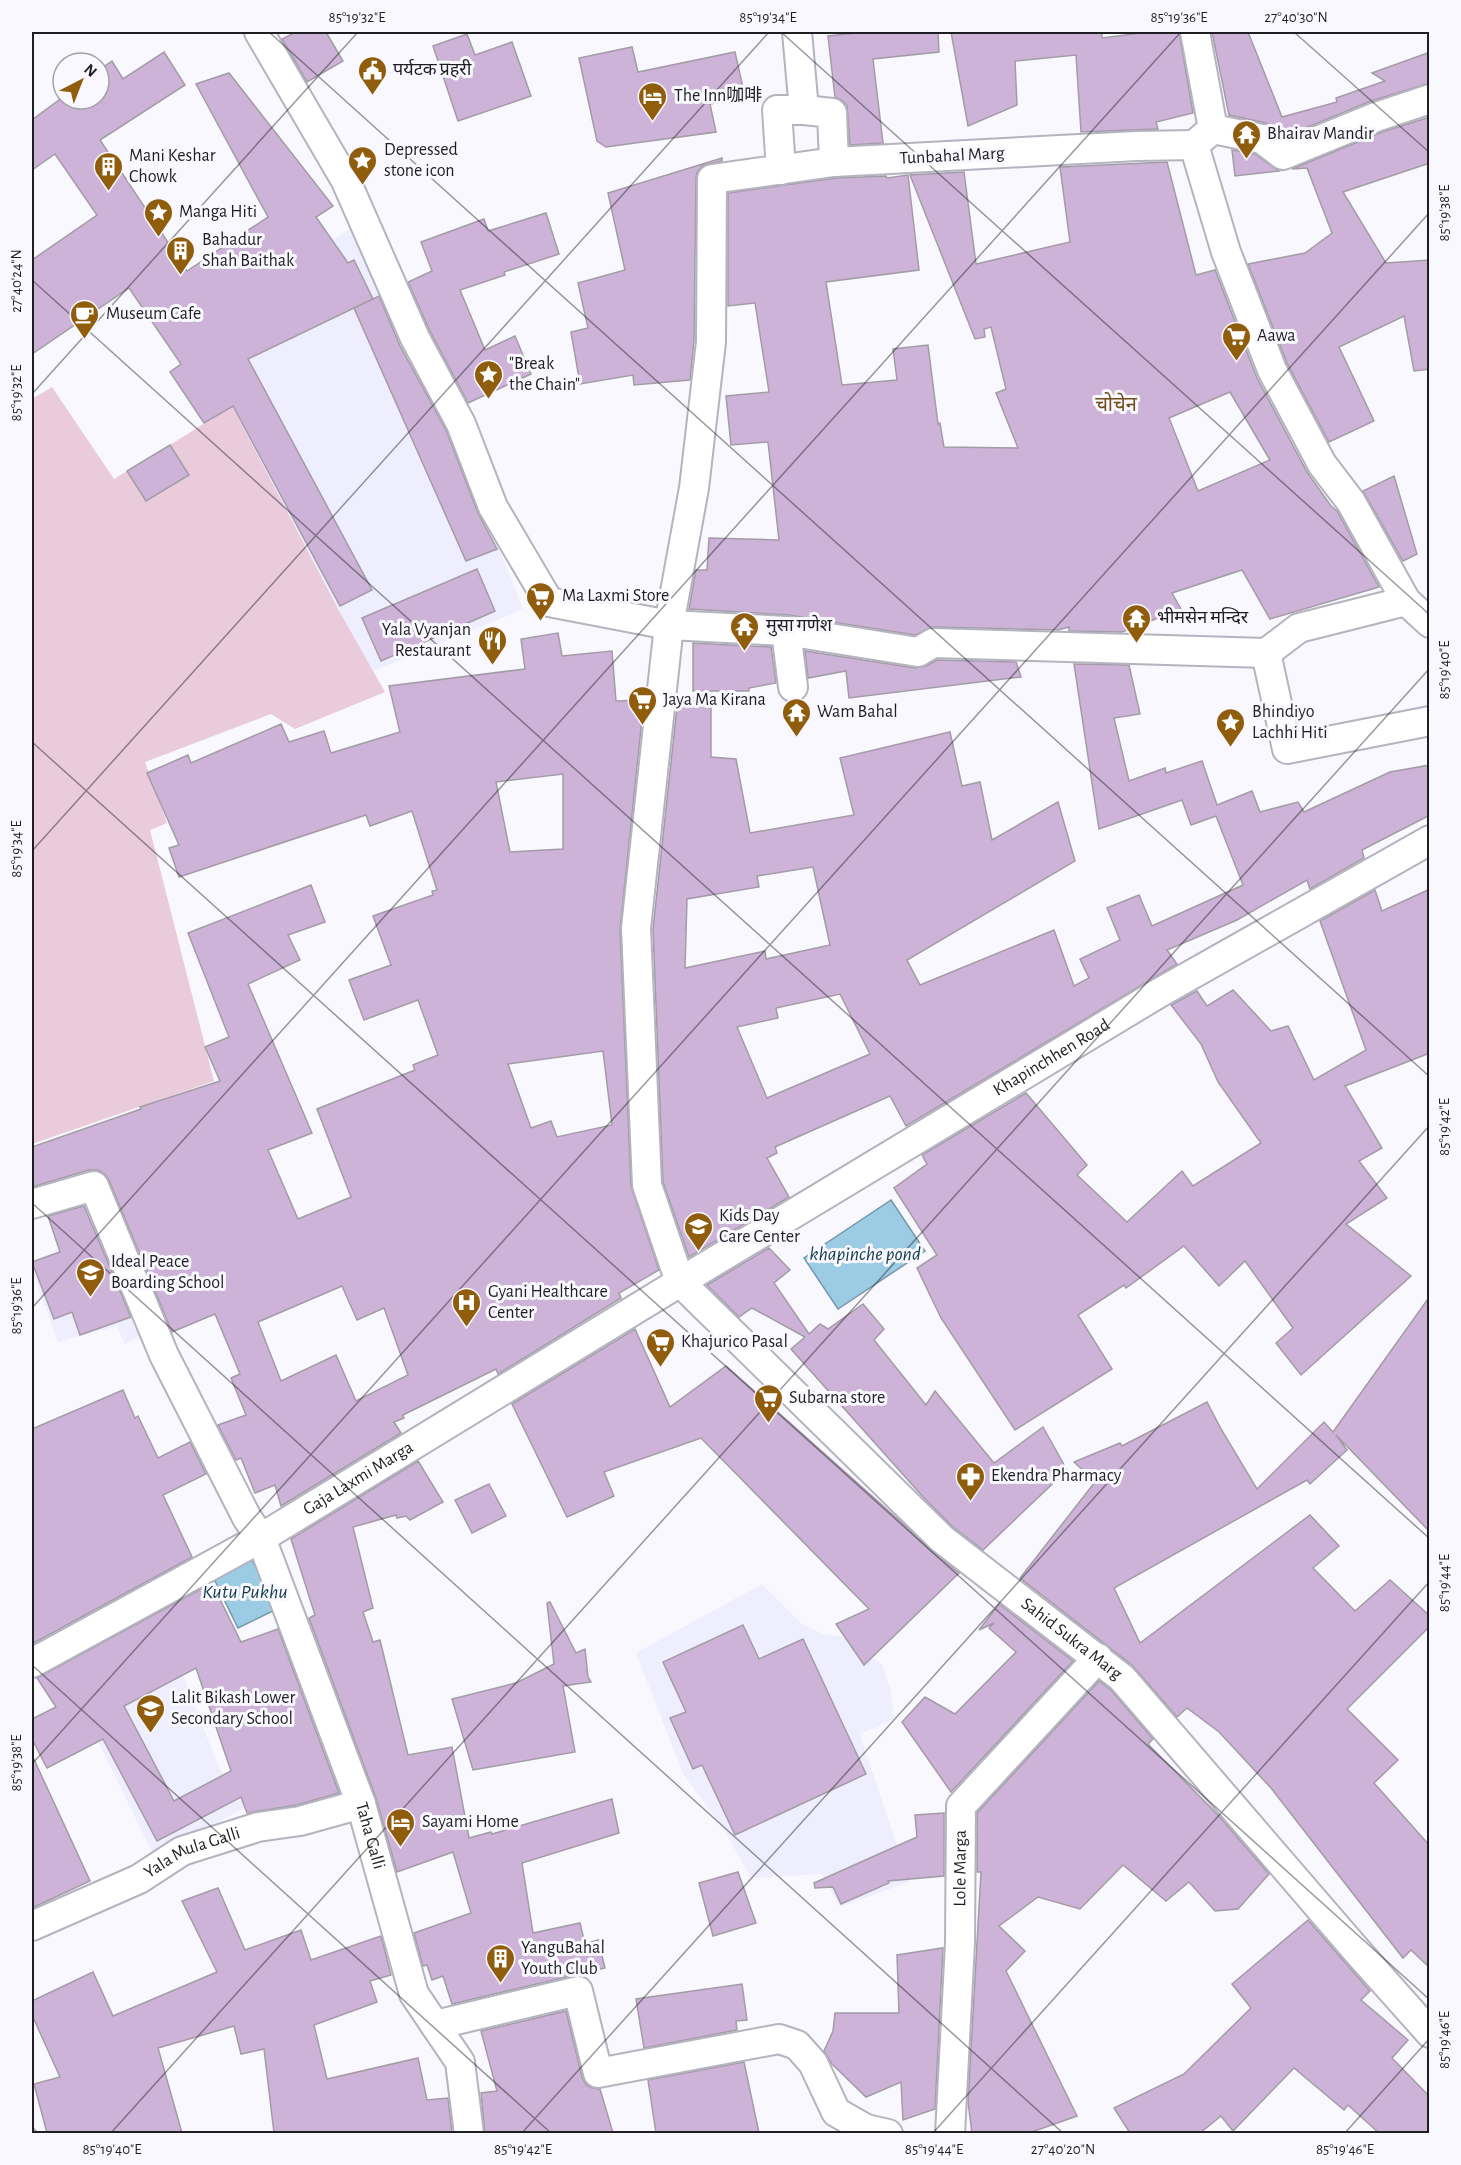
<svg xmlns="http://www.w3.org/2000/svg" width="1461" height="2165" font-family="'Alegreya Sans','Noto Sans SC','Noto Sans Devanagari',sans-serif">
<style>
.built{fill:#efeeff}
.green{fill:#e9cbdb}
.water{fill:#9ccce4;stroke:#7698aa;stroke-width:1.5}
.building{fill:#ceb3d8;stroke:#a39ba6;stroke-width:1.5;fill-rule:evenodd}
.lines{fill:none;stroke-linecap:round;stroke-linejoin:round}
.street-casing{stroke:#b4b3c0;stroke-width:32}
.street{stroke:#fff;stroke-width:28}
.ticks{fill:none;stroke:#1f1e23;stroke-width:1.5;stroke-opacity:0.45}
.labels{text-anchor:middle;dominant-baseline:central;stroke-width:6;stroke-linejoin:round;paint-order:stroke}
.poi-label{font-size:18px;fill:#1f1e23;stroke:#f8f8fe;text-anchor:start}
.street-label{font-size:18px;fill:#1f1e23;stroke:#f8f8fe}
.neighbourhood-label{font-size:20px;fill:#714d1c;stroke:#f8f8fe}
.water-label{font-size:20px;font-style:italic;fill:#123b4c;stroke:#f8f8fe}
.neatline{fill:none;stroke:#1f1e23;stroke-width:2}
.ticks-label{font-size:15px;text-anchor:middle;fill:#1f1e23}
</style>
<rect width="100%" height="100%" fill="#f8f8fe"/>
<g class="built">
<polygon points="354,226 451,429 523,609 362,676 171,348"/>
<polygon points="110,1229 152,1331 125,1344 117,1326 58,1342 32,1271 32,1261"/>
<polygon points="762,1584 802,1624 823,1634 852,1638 883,1666 891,1692 894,1719 860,1734 909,1882 840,1907 822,1874 751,1878 723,1828 683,1774 636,1653"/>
<polygon points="182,1674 220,1770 239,1793 245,1808 153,1854 76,1696"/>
</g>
<polygon class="green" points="52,387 114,479 127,471 146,501 189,475 170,445 232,406 338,609 385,692 295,729 271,714 145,762 167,823 150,830 214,1081 32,1144 32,399"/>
<g class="water">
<polygon points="891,1200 925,1251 838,1309 804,1258"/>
<polygon points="250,1556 277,1609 238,1628 212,1575"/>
</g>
<g class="building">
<polygon points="296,32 326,32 343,61 307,82 282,39"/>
<polygon points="867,32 938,32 939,52 873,59 883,143 850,145 847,105 841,100 835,97 828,36"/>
<polygon points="951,32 1102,32 1102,38 1149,32 1179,32 1193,113 1156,122 1158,129 1081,132 1076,55 1015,61 1017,105 968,126"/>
<polygon points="1212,32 1248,32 1282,117 1337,102 1336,98 1385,81 1372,73 1430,52 1430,83 1371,101 1286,136 1266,123 1229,115"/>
<polygon points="467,34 475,55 512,42 531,96 458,121 433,46"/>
<polygon points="632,47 638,72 735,52 745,97 710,104 716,132 606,147 597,141 579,58"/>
<polygon points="164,52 185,85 100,140 187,271 268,217 196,84 229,73 333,206 316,217 348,263 354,260 373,299 248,359 372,590 340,606 233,406 204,423 170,372 181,364 129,288 32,354 32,260 97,215 55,154 32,170 32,120 63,97 63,99 99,99 99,70 112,61 123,79"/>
<polygon points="1430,117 1430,163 1343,192 1386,263 1430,260 1430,369 1414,371 1404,316 1339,347 1374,421 1329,442 1287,363 1248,264 1305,253 1332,233 1307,168 1292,169 1382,132"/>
<polygon points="1232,150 1255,154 1279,171 1235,176"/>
<polygon points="722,158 722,161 702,166 697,172 696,178 694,341 690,380 634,385 633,375 580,384 571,332 588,328 578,283 625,270 608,193"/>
<path d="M1167,162L1196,275L1215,270L1257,378L1307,472L1331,506L1337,511L1379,587L1270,619L1242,570L1172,593L1181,609L1122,632L1069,631V627L1058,630L933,627L915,635L788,615L689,609L696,570H707L709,538L779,540L768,442L731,445L726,396L769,392L755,303L728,306V193L836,178L886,176L887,178L908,175L919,270L826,282L842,385L897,380L893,349L928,345L938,424L940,423L944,447L1018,448L996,393L1006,389L991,327L984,329L985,337L975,339L910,175L964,172L976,264L1070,242L1060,167ZM1230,392L1270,460L1198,491L1169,418Z"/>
<polygon points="546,213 559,254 504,272 505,275 460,290 485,350 515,336 531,374 468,403 430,331 408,282 432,271 421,242 484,219 488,231"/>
<polygon points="379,296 400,346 446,430 478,513 497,549 466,561 354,308"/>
<polygon points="170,445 189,475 146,501 127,471"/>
<polygon points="1394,476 1417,554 1403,561 1363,491"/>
<polygon points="477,569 495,611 381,661 362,618"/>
<path d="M558,633L562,656L612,651L616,701L644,700L620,929L631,1186L659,1270L619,1293L621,1298L498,1374L496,1369L403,1415L404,1418L394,1422L401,1433L281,1506L275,1485L255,1493L241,1458L236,1460L218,1425L246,1415L231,1378L240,1374L215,1314L172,1332L109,1180L105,1174L98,1170H89L32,1187V1147L141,1109L140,1107L220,1081L205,1047L229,1037L188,933L311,885L325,922L288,935L300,960L248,984L312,1133L268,1150L298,1219L351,1197L317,1109L415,1070L413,1065L438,1055L418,1000L364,1020L349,980L391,965L373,916L433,895L432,891L437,890L412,811L370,826L366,815L179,877L169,848L179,845L147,773L188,755L191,763L281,724L289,742L324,731L331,753L400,732L389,686L525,669L521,639ZM563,774V849L510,852L496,782ZM603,1051L612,1125L557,1137L551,1121L531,1128L508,1064ZM342,1286L357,1320L384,1308L408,1375L356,1401L336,1355L281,1381L258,1322Z"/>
<polygon points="693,643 771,647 776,683 749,688 749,691 693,691"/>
<polygon points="805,651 915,668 926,666 937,660 1016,662 1021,677 849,698 846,671 808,678"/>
<path d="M1074,664L1129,665L1140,714L1114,718L1129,781L1165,768L1166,773L1202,761L1217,805L1252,791L1260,812L1298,802L1304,812L1390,772L1430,765V815L1362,850L1364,858L1310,889L1307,880L1237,920L1167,950L1177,964L906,1126L890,1096L775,1147L777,1153L767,1158L789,1197L689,1257L663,1182L653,929L678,698L711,697V757L736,759L750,833L854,815L840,758L950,732L962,786L980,782L992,840L1058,802L1075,861L907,960L920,985L1054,930L1074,986L1089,978L1080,959L1120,940L1107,908L1139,895L1152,926L1243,885L1216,816L1191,825L1182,800L1099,829ZM813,867L830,945L766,959L765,951L685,968L687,899L759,887L757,876ZM840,994L870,1054L767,1098L737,1027L778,1018L776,1008Z"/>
<polygon points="1430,889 1430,1053 1345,1086 1382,1148 1359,1161 1387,1198 1346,1224 1411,1276 1301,1375 1276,1343 1293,1328 1245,1261 1219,1286 1184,1246 1126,1288 1124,1285 1078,1315 1112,1369 1015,1430 941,1318 917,1268 937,1255 894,1188 927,1164 922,1155 1026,1093 1087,1165 1077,1175 1127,1222 1182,1171 1193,1186 1261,1143 1218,1082 1201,1044 1171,1005 1197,991 1207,1006 1233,990 1271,1031 1288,1026 1314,1080 1366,1050 1320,921 1375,890 1382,911"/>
<polygon points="84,1206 131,1317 80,1335 72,1312 54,1319 32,1262 60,1252 48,1216"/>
<polygon points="769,1248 790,1270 774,1283 809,1334 820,1324 828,1329 863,1304 884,1329 874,1340 926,1405 935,1391 994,1463 1043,1427 1067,1470 983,1550 953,1527 924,1498 791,1349 805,1337 752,1308 739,1317 707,1285"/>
<polygon points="1430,1296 1430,1532 1336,1435 1347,1450 1310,1484 1307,1480 1114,1588 1140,1643 1310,1515 1339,1546 1313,1568 1355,1611 1390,1580 1430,1616 1430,1626 1347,1709 1398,1760 1374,1783 1430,1846 1430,1968 1411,1950 1403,1958 1271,1788 1219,1732 1187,1708 1177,1717 1132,1665 1020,1578 1095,1482 1074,1462 1120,1443 1122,1446 1207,1402 1221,1429 1257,1489 1324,1422 1333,1432"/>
<polygon points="635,1329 670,1407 726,1366 900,1521 931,1551 959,1573 864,1665 836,1624 869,1609 701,1438 604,1472 614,1496 567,1517 512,1404"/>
<polygon points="123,1390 135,1418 138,1416 158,1458 190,1442 206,1474 163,1495 192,1557 32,1644 32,1429"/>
<polygon points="418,1461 443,1502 410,1520 406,1516 397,1518 396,1515 353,1527 373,1608 363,1612 373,1642 380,1640 408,1755 452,1747 469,1838 491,1832 492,1834 612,1799 619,1833 522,1863 533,1933 580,1923 585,1944 598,1940 605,1968 452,2004 443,1976 432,1980 427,1965 423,1966 414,1933 471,1913 453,1852 397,1872 376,1798 309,1618 315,1615 291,1539"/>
<polygon points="489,1484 506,1516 472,1533 455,1500"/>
<path d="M212,1583L241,1642L278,1629L339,1793L297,1805L247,1813L241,1797L157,1841L103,1739L47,1768L32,1739V1719L56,1707L37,1678ZM196,1668L231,1771L174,1801L124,1706Z"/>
<polygon points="550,1602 576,1653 585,1649 588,1677 591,1682 563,1686 575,1752 473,1770 452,1699 516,1683 554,1664 547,1603"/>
<polygon points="999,1604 1073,1661 951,1792 902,1722 925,1697 955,1714 1016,1652 989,1628 994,1623 979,1630"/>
<polygon points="743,1625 759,1659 803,1639 866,1774 735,1835 702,1765 693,1769 670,1718 686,1712 663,1662"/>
<polygon points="1099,1681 1111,1690 1153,1739 1148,1744 1218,1815 1269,1874 1238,1909 1215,1911 1189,1882 1166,1901 1123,1865 1080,1909 1038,1897 999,1926 1025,1951 1006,1971 1077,2116 1029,2133 972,2133 968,2102 981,1872 977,1872 977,1813"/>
<polygon points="32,1755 90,1881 32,1908"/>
<polygon points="944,1813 944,1876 888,1881 889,1883 841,1904 833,1887 815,1888 814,1883 917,1837 915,1815"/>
<polygon points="738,1872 756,1923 713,1936 699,1883"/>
<polygon points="218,1888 245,1950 301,1930 311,1960 381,1936 391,1975 370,1981 377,2002 314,2025 327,2079 418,2058 427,2100 448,2098 452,2133 274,2133 264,2049 241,2054 234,2026 158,2048 182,2133 47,2133 34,2084 60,2077 32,2015 32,2001 93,1972 113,2016 217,1972 182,1901"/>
<polygon points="1308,1920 1370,1991 1361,2000 1408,2040 1392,2058 1430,2097 1430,2133 1379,2133 1348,2105 1344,2110 1294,2068 1233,2131 1221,2116 1200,2133 1130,2133 1114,2108 1184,2074 1251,2008 1232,1984"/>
<polygon points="943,1948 935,2109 903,2120 901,2082 866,2097 832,2064 824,2051 833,2031 835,2013 899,2013 897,1955"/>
<polygon points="742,1984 747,2020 736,2021 737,2030 644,2048 636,1999"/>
<polygon points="566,2011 582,2077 586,2085 592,2088 600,2089 613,2133 485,2133 481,2093 497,2091 481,2031"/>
<polygon points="744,2062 759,2133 656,2133 648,2080"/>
</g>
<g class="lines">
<defs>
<g id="street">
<polyline points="259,32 346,181 415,338 461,424 493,507 549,602 669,625 786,631 918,652 933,643 1266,653"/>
<polyline points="797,32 804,110 832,113 834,162"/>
<polyline points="1195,32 1213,129"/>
<polyline points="1213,129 1194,145 1226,252 1272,370 1322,464 1351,502 1406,601"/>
<polyline points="1213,129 1262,139 1283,155 1376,117 1430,99"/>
<path id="s1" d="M1194,145L1137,146L834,162L712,179L711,342L694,488L669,625L636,928L647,1185L680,1282L942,1539L1122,1678L1357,1951L1430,2033"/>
<polyline points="781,170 777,110 804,110"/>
<polyline points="786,631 793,687"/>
<polyline points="1266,653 1287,749 1430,721"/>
<polyline points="1266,653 1299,628 1406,601 1430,623"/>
<path id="s2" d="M32,1204L94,1186L164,1355L247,1518L261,1538L361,1804L414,1994L460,2062L469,2134"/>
<path id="s3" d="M32,1663L261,1538L680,1282L1159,993L1430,840"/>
<path id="s4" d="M32,1926L139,1879L182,1851L258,1827L300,1821L361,1804"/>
<polyline points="435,2025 578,1991 598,2073 779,2039 797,2045 813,2063 836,2112 866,2129 888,2134"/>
<path id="s5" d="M950,2134L960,1943L961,1806L1098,1658"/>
</g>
</defs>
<use href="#street" class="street-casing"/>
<use href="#street" class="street"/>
</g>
<path class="ticks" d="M269,32L1430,1077M781,32L1430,615M1294,32L1430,153M32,280L1430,1539M32,394L358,32M32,742L1430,2000M32,851L769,32M32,1203L1064,2134M32,1308L1181,32M32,1665L552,2134M32,1764L1430,212M32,2127L39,2134M110,2134L1430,668M521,2134L1430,1125M932,2134L1430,1581M1344,2134L1430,2038"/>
<defs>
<symbol id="civic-pin" viewBox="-11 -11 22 30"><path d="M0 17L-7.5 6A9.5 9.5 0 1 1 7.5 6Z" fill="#905d0d" stroke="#f8f8fe"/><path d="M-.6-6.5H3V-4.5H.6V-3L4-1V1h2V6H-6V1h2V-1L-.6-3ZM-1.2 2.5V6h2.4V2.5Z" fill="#fff"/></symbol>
<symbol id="hotel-pin" viewBox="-11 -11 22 30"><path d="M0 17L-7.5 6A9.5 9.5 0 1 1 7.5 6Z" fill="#905d0d" stroke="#f8f8fe"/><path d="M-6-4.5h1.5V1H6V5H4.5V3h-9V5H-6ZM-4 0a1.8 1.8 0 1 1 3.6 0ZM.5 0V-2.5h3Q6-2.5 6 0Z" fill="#fff"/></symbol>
<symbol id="temple-pin" viewBox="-11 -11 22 30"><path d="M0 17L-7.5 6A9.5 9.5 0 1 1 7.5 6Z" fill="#905d0d" stroke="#f8f8fe"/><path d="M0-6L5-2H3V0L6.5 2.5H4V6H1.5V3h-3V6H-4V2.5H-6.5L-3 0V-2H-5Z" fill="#fff"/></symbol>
<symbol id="sight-pin" viewBox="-11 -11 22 30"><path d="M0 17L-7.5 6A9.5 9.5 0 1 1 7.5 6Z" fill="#905d0d" stroke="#f8f8fe"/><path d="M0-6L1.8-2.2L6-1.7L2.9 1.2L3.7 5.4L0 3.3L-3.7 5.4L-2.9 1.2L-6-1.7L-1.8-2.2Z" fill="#fff"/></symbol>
<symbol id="building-pin" viewBox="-11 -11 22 30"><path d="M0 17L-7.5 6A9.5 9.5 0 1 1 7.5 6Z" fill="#905d0d" stroke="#f8f8fe"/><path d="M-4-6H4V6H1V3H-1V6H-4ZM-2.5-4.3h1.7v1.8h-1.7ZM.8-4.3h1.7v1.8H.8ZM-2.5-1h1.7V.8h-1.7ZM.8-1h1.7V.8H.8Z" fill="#fff"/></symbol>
<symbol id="cafe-pin" viewBox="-11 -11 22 30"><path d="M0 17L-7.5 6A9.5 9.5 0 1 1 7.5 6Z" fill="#905d0d" stroke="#f8f8fe"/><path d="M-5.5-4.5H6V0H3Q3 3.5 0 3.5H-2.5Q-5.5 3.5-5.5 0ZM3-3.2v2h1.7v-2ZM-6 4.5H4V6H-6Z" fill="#fff"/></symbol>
<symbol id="supermarket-pin" viewBox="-11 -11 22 30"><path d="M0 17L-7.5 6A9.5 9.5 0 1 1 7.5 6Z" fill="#905d0d" stroke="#f8f8fe"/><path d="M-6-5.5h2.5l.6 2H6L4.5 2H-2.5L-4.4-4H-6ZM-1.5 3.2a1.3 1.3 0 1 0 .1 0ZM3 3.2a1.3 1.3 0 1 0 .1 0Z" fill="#fff"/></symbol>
<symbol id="restaurant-pin" viewBox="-11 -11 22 30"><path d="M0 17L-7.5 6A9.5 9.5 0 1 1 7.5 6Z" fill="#905d0d" stroke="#f8f8fe"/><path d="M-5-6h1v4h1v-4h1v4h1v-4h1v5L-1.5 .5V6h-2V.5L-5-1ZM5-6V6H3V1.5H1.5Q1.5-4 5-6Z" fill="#fff"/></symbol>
<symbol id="school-pin" viewBox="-11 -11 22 30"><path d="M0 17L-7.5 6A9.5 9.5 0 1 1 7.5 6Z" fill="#905d0d" stroke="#f8f8fe"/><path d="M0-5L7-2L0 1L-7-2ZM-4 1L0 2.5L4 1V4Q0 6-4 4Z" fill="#fff"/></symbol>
<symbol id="hospital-pin" viewBox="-11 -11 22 30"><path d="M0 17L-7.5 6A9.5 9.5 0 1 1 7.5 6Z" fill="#905d0d" stroke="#f8f8fe"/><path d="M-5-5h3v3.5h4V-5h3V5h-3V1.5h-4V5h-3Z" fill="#fff"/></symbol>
<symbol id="pharmacy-pin" viewBox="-11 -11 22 30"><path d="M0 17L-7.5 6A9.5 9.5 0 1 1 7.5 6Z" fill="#905d0d" stroke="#f8f8fe"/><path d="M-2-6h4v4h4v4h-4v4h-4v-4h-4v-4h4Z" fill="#fff"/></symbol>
</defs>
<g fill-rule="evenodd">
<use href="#civic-pin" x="356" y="54" width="33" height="45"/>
<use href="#hotel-pin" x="636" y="80" width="33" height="45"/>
<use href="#temple-pin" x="1230" y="118" width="33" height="45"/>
<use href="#sight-pin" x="346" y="144" width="33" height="45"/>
<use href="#building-pin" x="92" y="150" width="33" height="45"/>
<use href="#sight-pin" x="142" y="196" width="33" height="45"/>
<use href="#building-pin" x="164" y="234" width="33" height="45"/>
<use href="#cafe-pin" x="68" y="298" width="33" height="45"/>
<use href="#supermarket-pin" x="1220" y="320" width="33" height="45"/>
<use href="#sight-pin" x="472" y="358" width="33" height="45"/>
<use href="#supermarket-pin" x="524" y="580" width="33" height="45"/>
<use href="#temple-pin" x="1120" y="602" width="33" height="45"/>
<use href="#temple-pin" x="728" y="610" width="33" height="45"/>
<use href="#restaurant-pin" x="476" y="624" width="33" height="45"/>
<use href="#supermarket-pin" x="626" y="684" width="33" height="45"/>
<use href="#temple-pin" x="780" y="696" width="33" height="45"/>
<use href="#sight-pin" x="1214" y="706" width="33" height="45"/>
<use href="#school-pin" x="682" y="1210" width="33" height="45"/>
<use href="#school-pin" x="74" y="1256" width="33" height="45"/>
<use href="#hospital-pin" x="450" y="1286" width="33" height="45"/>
<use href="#supermarket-pin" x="644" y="1326" width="33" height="45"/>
<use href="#supermarket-pin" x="752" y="1382" width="33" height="45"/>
<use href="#pharmacy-pin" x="954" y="1460" width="33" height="45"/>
<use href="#school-pin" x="134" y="1692" width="33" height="45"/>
<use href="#hotel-pin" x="384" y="1806" width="33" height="45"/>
<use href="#building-pin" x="484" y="1942" width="33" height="45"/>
</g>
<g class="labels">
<g class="poi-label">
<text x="393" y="70">पर्यटक प्रहरी</text>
<text x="674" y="96">The Inn咖啡</text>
<text x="1267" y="134">Bhairav Mandir</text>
<text x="384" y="150">Depressed<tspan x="384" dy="21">stone icon</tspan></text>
<text x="129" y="156">Mani Keshar<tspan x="129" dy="21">Chowk</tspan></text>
<text x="179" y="212">Manga Hiti</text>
<text x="202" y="240">Bahadur<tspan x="202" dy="21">Shah Baithak</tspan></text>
<text x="106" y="314">Museum Cafe</text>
<text x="1257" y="336">Aawa</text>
<text x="509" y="364">"Break<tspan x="509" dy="21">the Chain"</tspan></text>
<text x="562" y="596">Ma Laxmi Store</text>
<text x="1157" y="618">भीमसेन मन्दिर</text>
<text x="766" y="626">मुसा गणेश</text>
<text x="471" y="630" text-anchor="end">Yala Vyanjan<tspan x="471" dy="21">Restaurant</tspan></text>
<text x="663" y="700">Jaya Ma Kirana</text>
<text x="817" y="712">Wam Bahal</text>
<text x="1252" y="712">Bhindiyo<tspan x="1252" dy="21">Lachhi Hiti</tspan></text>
<text x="719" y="1216">Kids Day<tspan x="719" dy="21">Care Center</tspan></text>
<text x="111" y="1262">Ideal Peace<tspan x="111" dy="21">Boarding School</tspan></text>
<text x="488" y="1292">Gyani Healthcare<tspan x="488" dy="21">Center</tspan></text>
<text x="681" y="1342">Khajurico Pasal</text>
<text x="789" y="1398">Subarna store</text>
<text x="991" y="1476">Ekendra Pharmacy</text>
<text x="171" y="1698">Lalit Bikash Lower<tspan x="171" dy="21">Secondary School</tspan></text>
<text x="422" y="1822">Sayami Home</text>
<text x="521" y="1948">YanguBahal<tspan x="521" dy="21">Youth Club</tspan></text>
</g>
<g class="street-label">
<text transform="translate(952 156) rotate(-3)">Tunbahal Marg</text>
<text stroke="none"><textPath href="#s3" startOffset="1186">Khapinchhen Road</textPath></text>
<text stroke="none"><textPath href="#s3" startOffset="375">Gaja Laxmi Marga</textPath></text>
<text stroke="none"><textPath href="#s1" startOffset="2128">Sahid Sukra Marg</textPath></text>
<text stroke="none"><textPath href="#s2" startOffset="772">Taha Galli</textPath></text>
<text stroke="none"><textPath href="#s4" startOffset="177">Yala Mula Galli</textPath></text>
<text stroke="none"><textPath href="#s5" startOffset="266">Lole Marga</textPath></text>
</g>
<g class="neighbourhood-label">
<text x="1116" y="405">चोचेन</text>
</g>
<g class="water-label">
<text x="865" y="1254">khapinche pond</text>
<text x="245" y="1592">Kutu Pukhu</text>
</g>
</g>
<rect width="1461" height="2165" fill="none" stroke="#f8f8fe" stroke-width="66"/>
<g transform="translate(81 81) rotate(42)"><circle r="28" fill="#f8f8fe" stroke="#a1a1a6" stroke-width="1.5"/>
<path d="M0-4.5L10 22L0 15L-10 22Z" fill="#905d0d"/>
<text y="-9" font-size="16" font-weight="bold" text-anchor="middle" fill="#1f1e23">N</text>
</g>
<rect x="33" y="33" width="1395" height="2099" class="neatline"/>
<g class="ticks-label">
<text x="357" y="22">85°19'32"E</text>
<text x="768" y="22">85°19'34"E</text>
<text x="1179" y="22">85°19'36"E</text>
<text x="1296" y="22">27°40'30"N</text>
<text transform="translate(1444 213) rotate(-90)" y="5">85°19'38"E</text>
<text transform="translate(16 281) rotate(-90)" y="5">27°40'24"N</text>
<text transform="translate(16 393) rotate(-90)" y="5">85°19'32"E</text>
<text transform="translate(1444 670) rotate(-90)" y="5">85°19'40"E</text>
<text transform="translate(16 849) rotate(-90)" y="5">85°19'34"E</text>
<text transform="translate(1444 1127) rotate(-90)" y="5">85°19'42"E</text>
<text transform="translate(16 1306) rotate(-90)" y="5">85°19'36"E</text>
<text transform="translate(1444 1583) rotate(-90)" y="5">85°19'44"E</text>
<text transform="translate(16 1763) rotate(-90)" y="5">85°19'38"E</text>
<text transform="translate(1444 2040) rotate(-90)" y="5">85°19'46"E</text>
<text x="112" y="2154">85°19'40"E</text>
<text x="523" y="2154">85°19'42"E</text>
<text x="934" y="2154">85°19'44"E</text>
<text x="1063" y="2154">27°40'20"N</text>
<text x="1345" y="2154">85°19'46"E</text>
</g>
</svg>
